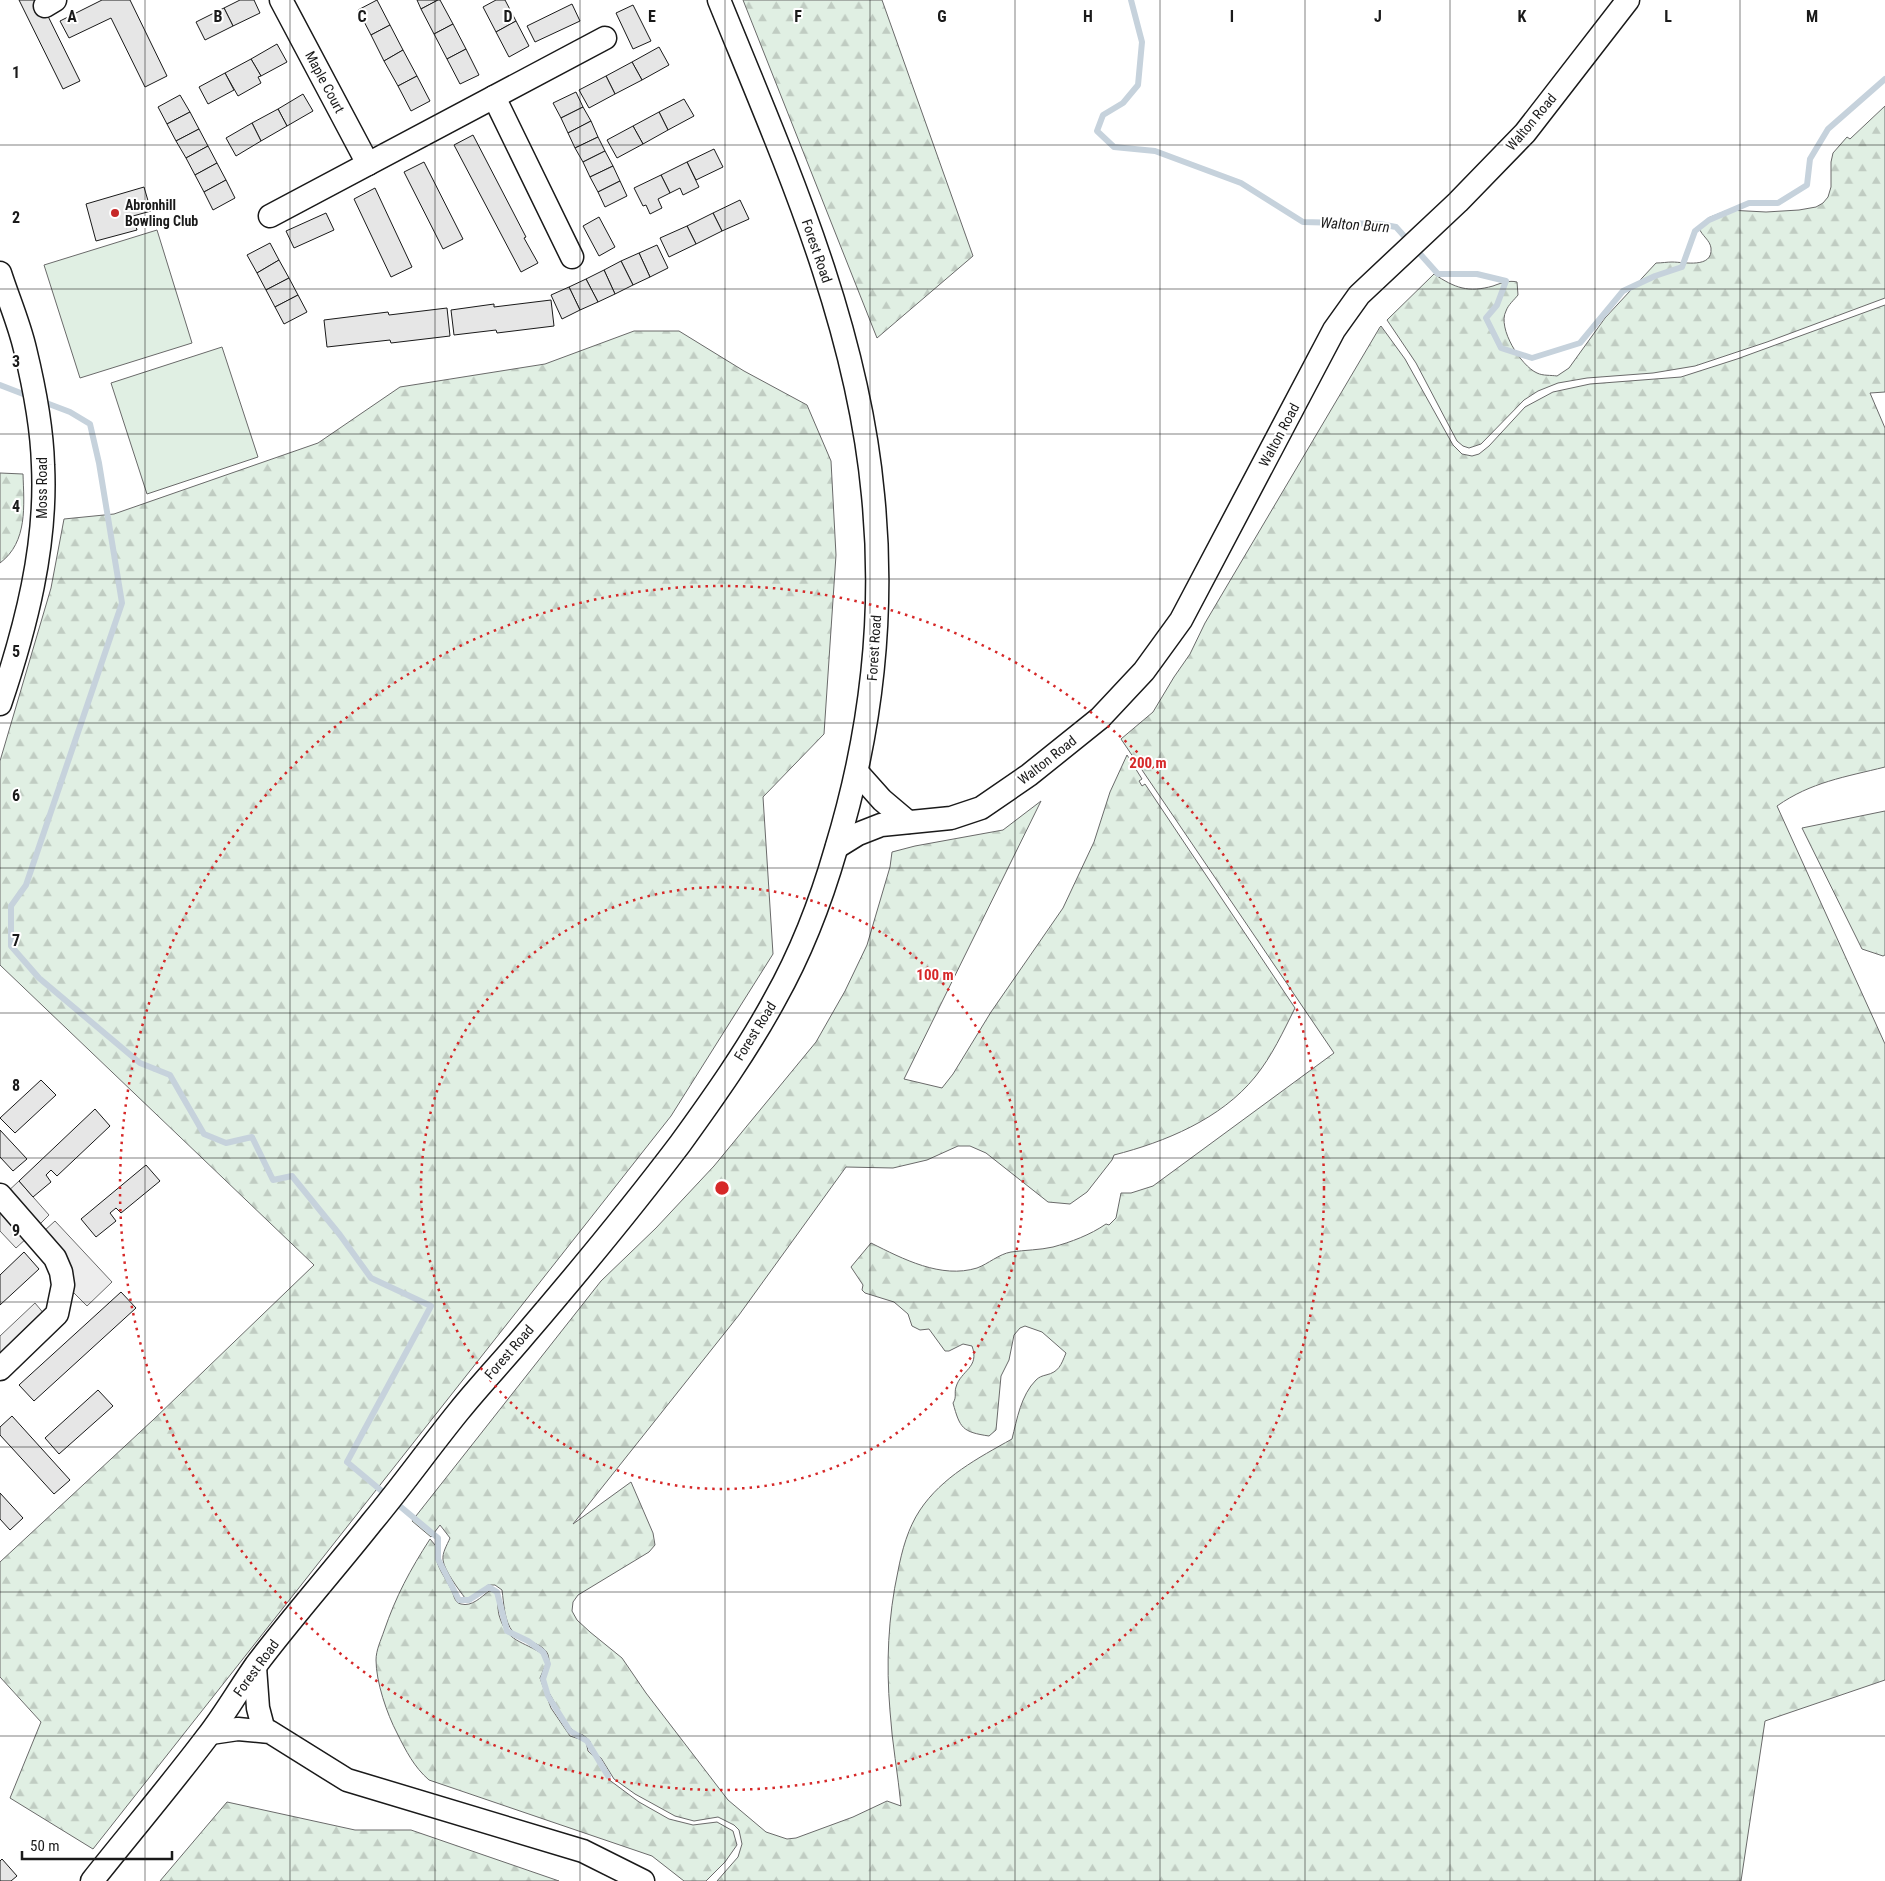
<svg xmlns="http://www.w3.org/2000/svg" width="1885" height="1881" font-family="'Roboto Condensed',sans-serif">
<style>
.grass{fill:#e0efe3;stroke:#6a6a6a}
.forest{fill:url(#forest-firs);stroke:#6a6a6a}
.parking{fill:#ededed;stroke:#6a6a6a}
.lines{fill:none;stroke-linecap:round;stroke-linejoin:round}
.stream{stroke:#c6d2dc;stroke-width:6}
.building{fill:#e6e6e6;stroke:#1a1a1a}
.minor-casing{stroke:#1a1a1a;stroke-width:25}
.minor{stroke:#fff;stroke-width:22}
.grid{fill:none;stroke:#1a1a1a;stroke-width:1;stroke-opacity:0.55}
.ring{fill:none;stroke:#d62828;stroke-width:2.5;stroke-dasharray:2.5 5}
.poi-dot{fill:#c62828;stroke:#fff;stroke-width:2}
.labels{text-anchor:middle;dominant-baseline:central;stroke-width:4;stroke-linejoin:round;paint-order:stroke}
.street-label{font-size:14px;fill:#1a1a1a;stroke:#fff}
.poi-label{font-size:14px;font-weight:bold;fill:#1a1a1a;stroke:#fff;text-anchor:start}
.water-label{font-size:15px;font-style:italic;fill:#1a1a1a;stroke:#fff}
.grid-label{font-size:16px;text-anchor:middle;font-weight:bold;fill:#1a1a1a;stroke:#fff;stroke-width:4;stroke-linejoin:round;paint-order:stroke}
.centre{fill:#d62828;stroke:#fff;stroke-width:2.5}
.ring-label{font-size:15px;text-anchor:middle;font-weight:bold;fill:#d62828;stroke:#fff;stroke-width:4;stroke-linejoin:round;paint-order:stroke}
</style>
<defs>
<pattern id="forest-firs" width="22" height="20" patternUnits="userSpaceOnUse" patternTransform="scale(1.25)"><rect width="22" height="20" fill="#e0efe3"/><path d="M5 1l3.5 6h-7zM16 11l3.5 6h-7z" fill="#c0ccc2"/></pattern>
</defs>
<rect width="100%" height="100%" fill="#fff"/>
<g class="grass">
<polygon points="157,230 192,343 80,378 44,265"/>
<polygon points="222,347 258,457 147,494 111,383"/>
</g>
<g class="forest">
<polygon points="743,0 882,0 973,256 877,338"/>
<path d="M1885,106V298L1767,342L1695,366L1653,373L1587,378L1558,383L1538,391L1524,400L1481,444L1469,448L1463,446L1457,441L1416,363L1387,320L1434,274C1455,288 1468,293 1493,286C1501,283 1509,280 1517,282L1518,295C1514,300 1508,305 1506,311C1497,328 1521,366 1537,373C1543,376 1551,375 1557,376L1569,368L1605,318L1656,263C1662,263 1667,262 1672,262C1684,262 1713,269 1711,248C1710,240 1702,236 1699,228L1708,218L1728,210L1766,212L1799,210L1816,207L1823,203L1828,197L1831,187V162L1833,153L1847,137L1850,139Z"/>
<path d="M1885,305V392L1870,393L1885,428V767C1845,777 1811,782 1777,806L1885,1044V1680L1765,1721L1741,1881H717L738,1857L742,1844L739,1830L734,1825L718,1817L694,1821L675,1816L635,1794L614,1779L601,1758L592,1751L590,1741L583,1735L576,1733L567,1724L548,1691L544,1678C555,1652 547,1648 523,1638C520,1636 515,1635 513,1632C504,1621 504,1604 502,1590L495,1585H488L474,1597L465,1598C459,1590 444,1570 443,1560C442,1553 447,1545 450,1538L440,1525L431,1537L412,1521L601,1281L656,1228L714,1166L816,1042L845,991L867,945L890,867L892,852L915,846L1003,830L1041,801L904,1079L942,1088L953,1074L991,1012L1063,908L1094,842L1110,792L1127,755L1142,779L1139,781L1142,786L1145,784L1295,1008C1283,1032 1272,1056 1255,1077C1221,1119 1165,1142 1114,1155L1112,1160L1087,1192L1070,1204L1048,1202L986,1153L970,1146H958L927,1160L893,1168L846,1167L739,1315L573,1524L631,1482L653,1533L655,1545L649,1552L578,1595L573,1602L572,1611L577,1620L590,1632L622,1658L646,1693L728,1800L766,1832L787,1839L796,1838L853,1817L887,1801L901,1806C898,1774 892,1743 890,1711C886,1664 888,1617 898,1571C902,1550 908,1528 920,1510C942,1477 978,1458 1012,1439C1017,1419 1021,1395 1036,1380C1039,1377 1042,1376 1046,1375C1059,1372 1061,1365 1066,1353L1042,1332L1025,1326L1020,1328L1014,1335L1009,1360L1001,1376L996,1430L989,1436C962,1432 960,1428 953,1403C957,1397 954,1393 956,1387C961,1370 980,1368 972,1346L963,1344L949,1351H945L929,1329L920,1330L912,1326L908,1314L894,1302L865,1293L862,1290L863,1285L851,1267L871,1243C903,1259 941,1279 977,1268C988,1264 999,1254 1011,1252C1025,1250 1040,1250 1053,1247C1071,1242 1090,1235 1106,1224L1109,1225L1116,1218L1121,1193H1131L1153,1186L1334,1053L1121,739L1153,712L1174,677L1190,654L1205,623L1380,327L1381,326L1405,359L1453,445L1462,454L1472,456L1479,454L1489,446L1525,407L1553,392L1590,384L1681,377L1737,359Z"/>
<polygon points="634,331 679,331 744,371 807,405 831,461 836,555 824,734 763,797 773,954 671,1116 93,1849 10,1798 41,1722 0,1677 0,1562 153,1420 314,1265 0,965 0,761 51,588 64,519 114,514 318,443 400,387 545,364"/>
<path d="M0,473L23,474C24,505 28,542 0,563Z"/>
<polygon points="1885,811 1885,955 1883,956 1862,949 1802,828"/>
<path d="M430,1539L436,1546C433,1563 444,1575 451,1589C454,1594 454,1603 461,1604C472,1607 481,1597 489,1591L495,1592C499,1600 497,1606 499,1615C507,1643 522,1640 544,1655L546,1664L540,1678L551,1708L570,1736L586,1741L588,1751L598,1760L608,1779L639,1802L669,1819L693,1825L717,1822L733,1831L737,1845L725,1862L706,1881H684L652,1856L429,1780C414,1767 406,1751 397,1733C387,1714 376,1682 376,1660C376,1650 381,1640 384,1631C396,1596 410,1570 430,1539Z"/>
<polygon points="227,1802 355,1830 411,1830 559,1881 160,1881"/>
</g>
<g class="parking">
<polygon points="19,1181 49,1215 36,1228 5,1194"/>
<polygon points="0,1207 28,1237 16,1248 0,1231"/>
<polygon points="55,1221 112,1282 87,1306 73,1292 72,1273 44,1231"/>
<polygon points="35,1303 45,1315 0,1357 0,1336"/>
</g>
<g class="lines">
<g class="stream">
<polyline points="1131,0 1142,42 1138,85 1123,103 1103,115 1097,131 1114,147 1155,151 1241,183 1303,222 1380,224 1396,227 1438,274 1477,274 1506,281 1497,305 1486,318 1501,348 1532,358 1580,343 1623,291 1655,276 1682,267 1695,231 1709,220 1749,203 1778,203 1807,185 1810,159 1828,129 1885,79"/>
<polyline points="0,385 31,397"/>
<polyline points="41,401 70,412 90,424 99,463 122,603 26,885 11,906 11,946 39,978 140,1063 170,1075 204,1134 226,1143 252,1137 273,1180 292,1176 340,1235 371,1278 431,1306 347,1462 438,1538 438,1559 459,1600 469,1600 489,1587 497,1592 507,1631 528,1641 543,1652 548,1664 543,1679 548,1696 570,1731 587,1741 608,1776"/>
</g>
</g>
<g class="building">
<polygon points="19,0 40,0 80,81 63,89"/>
<polygon points="102,0 130,0 167,76 145,87 111,18 69,38 60,21"/>
<polygon points="240,0 254,0 260,13 233,26 224,8"/>
<polygon points="377,0 390,25 371,35 358,10"/>
<polygon points="417,0 438,0 421,9"/>
<polygon points="438,0 440,0 453,24 434,34 421,9"/>
<polygon points="496,0 505,0 516,21 496,32 483,7"/>
<polygon points="572,4 580,21 535,42 527,26"/>
<polygon points="633,5 651,41 633,49 616,13"/>
<polygon points="224,8 233,26 205,40 196,22"/>
<polygon points="516,21 529,46 509,57 496,32"/>
<polygon points="453,24 466,49 447,59 434,34"/>
<polygon points="390,25 403,50 384,61 371,35"/>
<polygon points="277,44 287,62 261,76 251,59"/>
<polygon points="659,47 669,65 642,80 632,62"/>
<polygon points="466,49 479,75 460,84 447,59"/>
<polygon points="403,50 417,76 398,86 384,61"/>
<polygon points="251,59 261,76 258,77 261,83 238,96 225,73"/>
<polygon points="632,62 642,80 615,94 606,76"/>
<polygon points="225,73 234,90 208,104 199,87"/>
<polygon points="417,76 430,101 411,111 398,86"/>
<polygon points="606,76 615,94 589,108 579,90"/>
<polygon points="576,92 583,107 561,118 553,103"/>
<polygon points="303,94 313,111 287,126 278,109"/>
<polygon points="180,95 190,112 167,124 158,107"/>
<polygon points="684,99 694,116 668,130 659,112"/>
<polygon points="583,107 591,121 568,133 561,118"/>
<polygon points="278,109 287,126 261,141 252,123"/>
<polygon points="190,112 199,129 176,141 167,124"/>
<polygon points="659,112 668,130 643,144 633,126"/>
<polygon points="591,121 598,137 575,148 568,133"/>
<polygon points="252,123 261,141 236,156 226,138"/>
<polygon points="633,126 643,144 617,158 607,140"/>
<polygon points="199,129 208,146 186,158 176,141"/>
<polygon points="473,135 526,237 524,238 538,263 521,272 454,145"/>
<polygon points="598,137 605,151 583,162 575,148"/>
<polygon points="208,146 217,163 195,175 186,158"/>
<polygon points="714,149 723,167 696,180 687,162"/>
<polygon points="605,151 613,166 590,177 583,162"/>
<polygon points="424,162 463,239 443,249 404,172"/>
<polygon points="687,162 699,187 683,195 680,188 670,193 661,175"/>
<polygon points="217,163 226,180 204,192 195,175"/>
<polygon points="613,166 620,181 598,192 590,177"/>
<polygon points="661,175 670,193 658,199 662,208 650,214 646,205 643,206 634,188"/>
<polygon points="226,180 235,198 213,210 204,192"/>
<polygon points="620,181 627,196 605,207 598,192"/>
<polygon points="144,187 151,211 133,216 137,230 96,241 86,204"/>
<polygon points="375,188 412,267 391,277 354,199"/>
<polygon points="740,200 749,219 722,231 713,213"/>
<polygon points="326,213 334,230 294,248 286,231"/>
<polygon points="713,213 722,231 696,244 687,226"/>
<polygon points="599,217 615,247 599,256 583,226"/>
<polygon points="687,226 696,244 669,257 660,238"/>
<polygon points="270,243 279,260 257,273 247,255"/>
<polygon points="657,245 668,268 650,277 639,253"/>
<polygon points="639,253 650,277 633,285 621,261"/>
<polygon points="279,260 289,278 266,290 257,273"/>
<polygon points="621,261 633,285 615,294 604,270"/>
<polygon points="604,270 615,294 598,302 586,279"/>
<polygon points="289,278 298,295 275,307 266,290"/>
<polygon points="586,279 598,302 580,310 569,287"/>
<polygon points="569,287 580,310 562,319 551,295"/>
<polygon points="298,295 307,312 284,324 275,307"/>
<polygon points="551,300 554,326 497,333 496,330 454,335 451,310 494,304 494,307"/>
<polygon points="447,308 450,336 391,343 390,340 327,347 324,320 388,312 389,315"/>
<polygon points="41,1080 56,1095 15,1133 0,1118"/>
<polygon points="95,1109 110,1126 57,1176 51,1170 46,1175 51,1182 33,1197 19,1181"/>
<polygon points="0,1130 27,1159 13,1171 0,1157"/>
<polygon points="146,1165 160,1181 121,1213 116,1208 110,1213 116,1221 96,1237 81,1219"/>
<polygon points="24,1252 39,1269 0,1305 0,1275"/>
<polygon points="121,1292 136,1308 34,1401 19,1385"/>
<polygon points="98,1390 113,1406 59,1454 45,1438"/>
<polygon points="12,1416 70,1480 54,1494 0,1435 0,1427"/>
<polygon points="0,1493 23,1518 10,1530 0,1519"/>
<polygon points="2,1859 17,1876 11,1881 0,1881 0,1861"/>
</g>
<g class="lines">
<defs>
<g id="minor">
<polyline points="281,0 368,164"/>
<polyline points="45,6 55,0"/>
<polyline points="494,97 572,257"/>
<polyline points="270,216 605,38"/>
<path d="M0,273C8,298 19,323 25,349C34,386 42,427 43,465C47,546 26,627 0,704"/>
<polyline points="857,772 882,800 908,822"/>
<polyline points="837,847 858,834 881,825 951,818 981,808 1029,775 1100,718 1144,671 1181,620 1334,330 1359,295 1458,202 1525,133 1628,0"/>
<polyline points="0,1195 55,1258 61,1272 63,1285 57,1314 0,1369"/>
<polyline points="255,1667 258,1708 264,1731"/>
<polyline points="211,1733 238,1729 270,1732 347,1780 583,1851 643,1881"/>
<path d="M92,1881C130,1833 170,1786 207,1737C225,1714 239,1689 256,1665C293,1616 334,1570 372,1522C402,1486 429,1448 459,1411C479,1386 502,1362 523,1337C577,1274 630,1210 680,1144C714,1097 748,1049 775,999C802,951 821,901 836,849C871,734 885,614 873,495C857,321 784,160 719,0"/>
</g>
</defs>
<use href="#minor" class="minor-casing"/>
<use href="#minor" class="minor"/>
</g>
<path class="grid" d="M145,0V1881M290,0V1881M435,0V1881M580,0V1881M725,0V1881M870,0V1881M1015,0V1881M1160,0V1881M1305,0V1881M1450,0V1881M1595,0V1881M1740,0V1881M0,145H1885M0,289H1885M0,434H1885M0,579H1885M0,723H1885M0,868H1885M0,1013H1885M0,1158H1885M0,1302H1885M0,1447H1885M0,1592H1885M0,1736H1885"/>
<g class="ring">
<circle cx="722" cy="1188" r="301"/>
<circle cx="722" cy="1188" r="602"/>
</g>
<circle class="poi-dot" cx="115" cy="213" r="5"/>
<g class="labels">
<g class="street-label">
<text transform="translate(325 82) rotate(62)">Maple Court</text>
<text transform="translate(1531 122) rotate(-50)">Walton Road</text>
<text transform="translate(817 251) rotate(71)">Forest Road</text>
<text transform="translate(1279 435) rotate(-62)">Walton Road</text>
<text transform="translate(42 488) rotate(-90)">Moss Road</text>
<text transform="translate(874 648) rotate(-86)">Forest Road</text>
<text transform="translate(1047 760) rotate(-38)">Walton Road</text>
<text transform="translate(755 1031) rotate(-58)">Forest Road</text>
<text transform="translate(509 1352) rotate(-49)">Forest Road</text>
<text transform="translate(256 1668) rotate(-54)">Forest Road</text>
</g>
<g class="poi-label">
<text x="125" y="205">Abronhill<tspan x="125" dy="16">Bowling Club</tspan></text>
</g>
<g class="water-label">
<text transform="translate(1355 225) rotate(4)">Walton Burn</text>
</g>
</g>
<g class="grid-label">
<text x="72" y="22">A</text>
<text x="218" y="22">B</text>
<text x="362" y="22">C</text>
<text x="508" y="22">D</text>
<text x="652" y="22">E</text>
<text x="798" y="22">F</text>
<text x="942" y="22">G</text>
<text x="1088" y="22">H</text>
<text x="1232" y="22">I</text>
<text x="1378" y="22">J</text>
<text x="1522" y="22">K</text>
<text x="1668" y="22">L</text>
<text x="1812" y="22">M</text>
<text x="16" y="78">1</text>
<text x="16" y="223">2</text>
<text x="16" y="367">3</text>
<text x="16" y="512">4</text>
<text x="16" y="657">5</text>
<text x="16" y="801">6</text>
<text x="16" y="946">7</text>
<text x="16" y="1091">8</text>
<text x="16" y="1236">9</text>
</g>
<circle cx="722" cy="1188" r="8" class="centre"/>
<g class="ring-label">
<text x="1148" y="768">200 m</text>
<text x="935" y="980">100 m</text>
</g>
<path d="M22 1851v8h150v-8" fill="none" stroke="#1a1a1a" stroke-width="2.5"/>
<text x="30" y="1851" font-size="15" fill="#1a1a1a" stroke="#ffffff" stroke-width="4" paint-order="stroke">50 m</text>
</svg>
